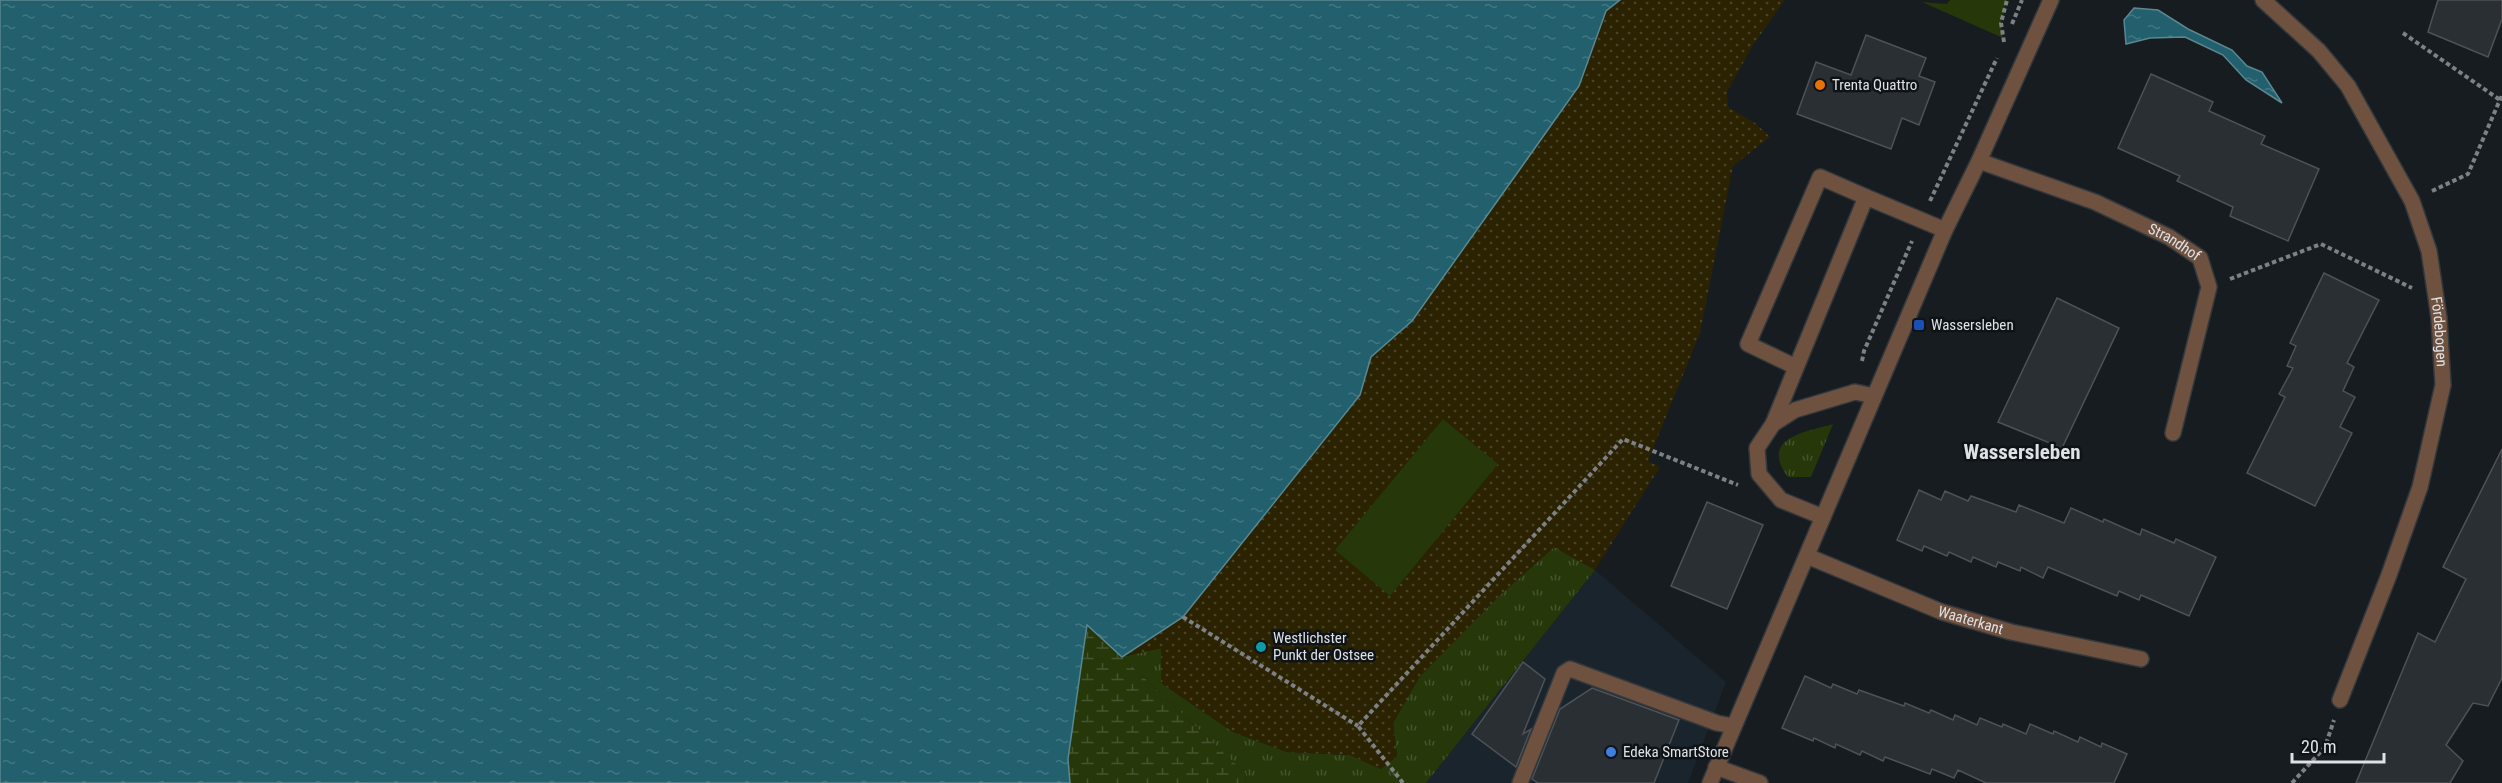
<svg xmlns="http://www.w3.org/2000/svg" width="2502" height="783" font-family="'Roboto Condensed',sans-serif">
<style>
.built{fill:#1a242d}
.grass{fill:url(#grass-tufts)}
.wetland{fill:url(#wetland-marsh)}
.sand{fill:url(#sand-dots)}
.park{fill:#26370a}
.water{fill:url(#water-ripples);stroke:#5b8791;stroke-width:1.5}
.building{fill:#2a2f33;stroke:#4d5257;stroke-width:1.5}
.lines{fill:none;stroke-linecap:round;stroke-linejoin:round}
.minor-casing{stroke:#33383c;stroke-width:18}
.path{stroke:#7d8185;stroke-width:4;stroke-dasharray:4.5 3;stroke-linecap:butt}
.minor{stroke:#6f513f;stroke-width:15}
.food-dot{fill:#e8710a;stroke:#0e1317;stroke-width:2}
.transit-dot{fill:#1a4fb4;stroke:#0e1317;stroke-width:2}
.culture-dot{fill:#0f9aa8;stroke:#0e1317;stroke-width:2}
.shop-dot{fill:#3f7fe0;stroke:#0e1317;stroke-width:2}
.labels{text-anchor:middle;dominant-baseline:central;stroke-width:5;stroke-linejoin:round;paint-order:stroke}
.poi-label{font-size:15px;fill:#dfe2e5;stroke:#0e1317;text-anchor:start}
.street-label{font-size:15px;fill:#dfe2e5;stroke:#0e1317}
.district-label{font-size:21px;font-weight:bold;fill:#dfe2e5;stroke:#0e1317}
</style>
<defs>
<pattern id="grass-tufts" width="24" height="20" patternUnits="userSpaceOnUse" patternTransform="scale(1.5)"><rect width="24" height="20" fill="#26370a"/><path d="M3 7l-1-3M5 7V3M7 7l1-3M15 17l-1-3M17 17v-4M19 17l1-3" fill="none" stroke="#45542e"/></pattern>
<pattern id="wetland-marsh" width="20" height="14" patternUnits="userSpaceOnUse" patternTransform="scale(1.5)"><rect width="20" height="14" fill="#26370a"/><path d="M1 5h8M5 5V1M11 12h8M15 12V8" fill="none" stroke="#45542e"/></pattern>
<pattern id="sand-dots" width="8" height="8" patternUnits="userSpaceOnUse" patternTransform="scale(1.5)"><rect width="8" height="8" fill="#2a2201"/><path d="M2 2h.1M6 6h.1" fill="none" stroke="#484226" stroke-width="1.8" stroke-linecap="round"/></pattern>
<pattern id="water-ripples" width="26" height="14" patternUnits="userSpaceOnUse" patternTransform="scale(1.5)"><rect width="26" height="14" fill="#22606d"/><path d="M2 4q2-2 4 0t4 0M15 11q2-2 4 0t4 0" fill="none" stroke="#427682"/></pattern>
</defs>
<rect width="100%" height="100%" fill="#171c20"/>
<polygon class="built" points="1595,570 1726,682 1688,783 1426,783"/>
<g class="grass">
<path d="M1833,424L1811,477H1788C1759,438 1805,432 1833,424Z"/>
<polygon points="1554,547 1595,570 1426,783 1245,783 1246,774 1122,657 1161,648 1161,683 1233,732 1287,752 1350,755 1381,769 1397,756 1393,723 1420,676 1499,596"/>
</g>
<polygon class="wetland" points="1620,0 1606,11 1579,86 1412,321 1371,357 1360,395 1122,657 1246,774 1245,783 995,783 1082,579 1422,134"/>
<polygon class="sand" points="1620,0 1785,0 1753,45 1727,92 1728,107 1755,123 1770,137 1733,166 1700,333 1648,461 1660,467 1595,570 1554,547 1499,596 1420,676 1393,723 1397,756 1381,769 1350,755 1287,752 1233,732 1161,683 1161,648 1122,657 1183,617 1360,395 1371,357 1412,321 1579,86 1606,11"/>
<g class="park">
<polygon points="1950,0 2007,0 2001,23 2003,38 1922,2 1947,4"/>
<polygon points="1443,419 1498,464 1390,596 1335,550"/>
</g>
<g class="water">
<polygon points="0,0 1620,0 1606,11 1579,86 1412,321 1371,357 1360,395 1183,617 1122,657 1087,625 1068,759 1070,783 0,783"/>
<polygon points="2134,8 2158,10 2188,29 2232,50 2247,66 2262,72 2282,103 2246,80 2223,55 2185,37 2150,38 2126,44 2124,20"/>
</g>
<g class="building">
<polygon points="2438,0 2502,0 2502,19 2488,57 2428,32"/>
<polygon points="1866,35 1926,58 1919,76 1935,82 1919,125 1902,118 1891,149 1797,114 1816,62 1851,75"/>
<polygon points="2151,74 2213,102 2209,111 2265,136 2261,144 2319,169 2288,241 2230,216 2233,207 2177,181 2180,176 2118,148"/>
<polygon points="2324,273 2379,300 2347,363 2354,367 2343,391 2355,397 2340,427 2352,433 2315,506 2247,473 2285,397 2279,394 2293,368 2287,366 2296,346 2290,343"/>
<polygon points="2057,298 2119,328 2062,448 1998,422"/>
<polygon points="2502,449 2502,678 2488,706 2473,703 2446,745 2463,761 2450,783 2356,783 2418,633 2435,642 2466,579 2443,567"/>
<polygon points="1919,490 1941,500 1945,491 1968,501 1971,496 2016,512 2019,505 2064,523 2071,508 2103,522 2104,519 2140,535 2142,529 2174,543 2176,539 2216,557 2189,616 2141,595 2139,600 2119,591 2117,596 2048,567 2043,578 2021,567 2020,571 1998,562 1996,567 1973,557 1971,562 1949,552 1947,556 1924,546 1922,551 1897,540"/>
<polygon points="1707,502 1763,525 1727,609 1671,586"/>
<polygon points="1523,662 1545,679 1523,734 1531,729 1516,767 1472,734"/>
<polygon points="1805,676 1831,688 1833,684 1857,694 1859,690 1904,706 1905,703 1929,713 1931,710 1953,720 1955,715 1977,725 1980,718 2002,727 2003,724 2026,734 2030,724 2053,734 2054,731 2078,742 2080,737 2101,747 2102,743 2127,754 2114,783 1986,783 1958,770 1954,778 1932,769 1930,774 1885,757 1883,761 1862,751 1860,755 1836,744 1835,748 1814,738 1813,741 1782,728"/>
<polygon points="1592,688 1679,720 1654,783 1538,783 1532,779 1560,709"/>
</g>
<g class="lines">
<defs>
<g id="minor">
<path id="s1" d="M2263,0L2319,51L2348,86L2412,201L2429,251L2439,318L2443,385L2420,487L2389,575L2340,700"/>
<path id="s2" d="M1979,161L2095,202L2169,237L2200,258L2209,287L2173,433"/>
<polyline points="1796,367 1748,344 1820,177 1866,197"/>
<polyline points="1773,424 1795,410 1855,392 1874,396"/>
<polyline points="1823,517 1781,500 1759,474 1757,448 1773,424 1866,197 1945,230"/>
<path id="s3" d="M1807,556L1942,612L2011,632L2141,659"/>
<polyline points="1716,767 1760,783"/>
<polyline points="1520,783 1564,673 1570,669 1717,723 1733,726"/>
<polyline points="1710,783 1945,230 1979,161 2051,0"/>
</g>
</defs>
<use href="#minor" class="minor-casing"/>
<g class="path">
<polyline points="2012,24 2022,0"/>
<polyline points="2403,33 2500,100"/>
<polyline points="2004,42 2001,23 2007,0"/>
<polyline points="2432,191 2468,174 2502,95"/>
<polyline points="1930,201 1997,58"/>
<polyline points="2230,279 2321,244 2412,288"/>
<polyline points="1862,361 1864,351 1912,241"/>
<polyline points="1183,617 1358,726"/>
<polyline points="1403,783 1358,726 1623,439 1738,485"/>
<polyline points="2292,783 2325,747 2334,720"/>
</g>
<use href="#minor" class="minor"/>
</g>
<circle class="food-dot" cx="1820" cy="85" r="6"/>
<rect class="transit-dot" x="1913" y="319" width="12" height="12" rx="3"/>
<circle class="culture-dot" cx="1261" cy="647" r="6"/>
<circle class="shop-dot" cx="1611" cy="752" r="6"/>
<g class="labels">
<g class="poi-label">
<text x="1832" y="85">Trenta Quattro</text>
<text x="1931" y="325">Wassersleben</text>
<text x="1273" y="638">Westlichster<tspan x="1273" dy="17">Punkt der Ostsee</tspan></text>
<text x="1623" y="752">Edeka SmartStore</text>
</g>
<g class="street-label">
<text stroke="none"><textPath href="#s2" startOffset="212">Strandhof</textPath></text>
<text stroke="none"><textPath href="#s1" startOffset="387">Fördebogen</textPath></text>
<text stroke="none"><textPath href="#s3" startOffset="176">Waaterkant</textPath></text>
</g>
<g class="district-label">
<text x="2022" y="452">Wassersleben</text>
</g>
</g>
<path d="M2292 753v9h92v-9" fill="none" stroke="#dfe2e5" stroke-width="3"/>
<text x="2301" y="753" font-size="18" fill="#dfe2e5" stroke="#0e1317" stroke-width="4.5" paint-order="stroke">20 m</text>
</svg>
